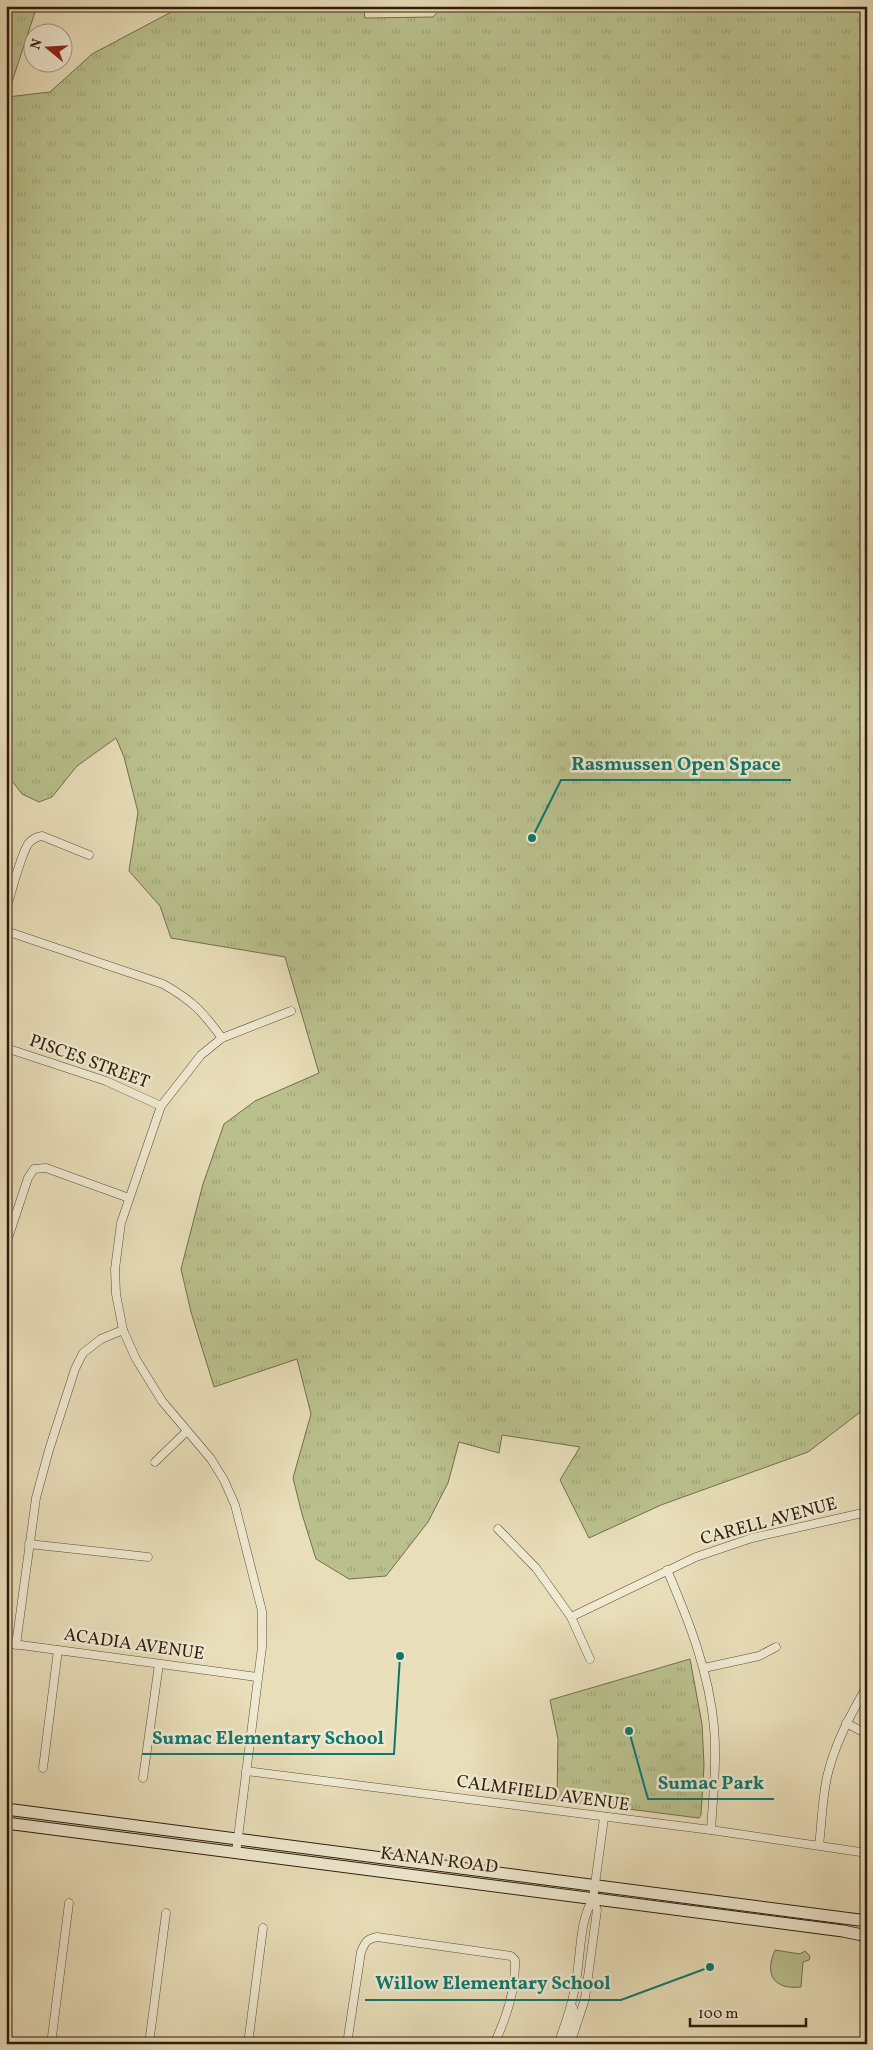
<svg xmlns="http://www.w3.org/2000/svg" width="873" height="2050" font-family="Vollkorn,serif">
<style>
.grass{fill:url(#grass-tufts);stroke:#746e4c}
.garden{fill:#b9c08d;stroke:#746e4c}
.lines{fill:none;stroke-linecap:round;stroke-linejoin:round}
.stream{stroke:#6d7c6e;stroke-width:2.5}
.street-casing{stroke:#5c4c36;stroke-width:9}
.secondary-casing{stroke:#2e1b0a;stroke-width:13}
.street{stroke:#f0ead2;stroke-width:8}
.secondary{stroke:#f0ead2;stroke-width:11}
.labels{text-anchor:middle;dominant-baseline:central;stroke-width:5;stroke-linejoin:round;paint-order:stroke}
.street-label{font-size:18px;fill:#2e1b0a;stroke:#f0ead2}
.leader{fill:none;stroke:#0f766e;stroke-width:2}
.callout-dot{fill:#0f766e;stroke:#f0ead2;stroke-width:2}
.callout-label{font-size:19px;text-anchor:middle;font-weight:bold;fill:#0f766e;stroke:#f0ead2;stroke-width:5;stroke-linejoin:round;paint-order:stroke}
</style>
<defs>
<pattern id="grass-tufts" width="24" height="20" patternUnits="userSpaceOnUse" patternTransform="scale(1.25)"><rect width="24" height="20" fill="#b9c08d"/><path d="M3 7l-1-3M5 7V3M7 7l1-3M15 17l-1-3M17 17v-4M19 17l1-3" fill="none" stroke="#9fa478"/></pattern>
</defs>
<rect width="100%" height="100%" fill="#e8deb9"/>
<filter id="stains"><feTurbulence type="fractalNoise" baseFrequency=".004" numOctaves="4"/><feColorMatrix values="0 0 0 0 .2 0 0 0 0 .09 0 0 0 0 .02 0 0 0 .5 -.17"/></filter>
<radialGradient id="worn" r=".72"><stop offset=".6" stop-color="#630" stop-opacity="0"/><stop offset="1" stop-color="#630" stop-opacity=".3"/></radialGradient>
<g class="grass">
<polygon points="6,6 37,6 7,97 50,92 92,54 175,10 198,9 201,6 363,6 365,18 433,17 443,6 867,6 867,1411 863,1410 808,1452 661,1505 589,1538 560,1480 580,1447 502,1435 499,1453 459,1442 448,1483 428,1522 386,1576 349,1579 316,1559 302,1514 293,1478 311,1414 297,1359 214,1387 191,1312 181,1269 203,1184 224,1124 255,1101 319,1073 285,957 171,938 160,906 129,871 138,812 124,757 116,738 77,766 52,797 39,802 22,794 6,773"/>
<polygon points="690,1659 702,1724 704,1765 701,1815 699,1818 557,1800 558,1739 550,1700"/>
</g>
<path class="garden" d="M775,1950L800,1954L805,1951L810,1956L809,1960L803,1962L801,1987C774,1990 764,1975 775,1950Z"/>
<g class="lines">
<polyline class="stream" points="132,6 135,9 155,6"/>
<defs>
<g id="street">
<path d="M6,910C12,891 19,860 28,844C32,839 36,837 42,836L89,855"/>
<path d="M6,931L163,984C193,1001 202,1011 222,1038"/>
<polyline points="6,1048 106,1081 161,1106"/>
<polyline points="6,1244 28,1178 34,1169 46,1168 129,1198"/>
<polyline points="155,1462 186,1432"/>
<polyline points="498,1529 536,1568 571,1617 590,1659"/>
<polyline points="29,1544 148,1557"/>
<path d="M667,1570C689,1621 709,1672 714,1727C717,1762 713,1796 711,1830"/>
<polyline points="571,1617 696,1557 752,1538 867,1512"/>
<polyline points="6,1643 257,1677"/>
<polyline points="16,1645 36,1498 49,1450 75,1369 83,1353 101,1339 123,1330"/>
<polyline points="704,1668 759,1656 776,1647"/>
<polyline points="846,1723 867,1734"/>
<polyline points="43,1768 58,1650"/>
<polyline points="246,1771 711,1830 867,1853"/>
<polyline points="143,1778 159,1664"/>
<path d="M819,1845C822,1822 822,1796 828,1773C836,1741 851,1714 867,1686"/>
<polyline points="236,1853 262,1647 262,1611 235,1505 224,1480 211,1459 162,1401 136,1359 123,1330 116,1294 115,1269 121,1223 161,1106 201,1055 222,1038 291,1011"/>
<polyline points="866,1923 865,1921 867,1908"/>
<polyline points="51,2044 69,1903"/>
<polyline points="149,2044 166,1913"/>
<polyline points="248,2044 263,1928"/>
<path d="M347,2044L361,1952C365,1942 367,1939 377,1937L511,1956L515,1960C516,1989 506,2019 494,2044"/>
<path d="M558,2044C566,2023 573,2003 576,1981C581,1955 579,1921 593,1899L604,1818"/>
<polyline points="564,2044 573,2017 573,2008"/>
<polyline points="570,2044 585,1999 597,1910 593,1899"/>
</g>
<g id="secondary">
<polyline points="6,1809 867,1921"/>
<polyline points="6,1823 843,1931 867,1936"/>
</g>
</defs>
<use href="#street" class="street-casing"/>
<use href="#secondary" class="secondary-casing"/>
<use href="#street" class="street"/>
<use href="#secondary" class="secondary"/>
</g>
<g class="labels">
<g class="street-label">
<text transform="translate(89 1062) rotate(20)">PISCES STREET</text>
<text transform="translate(769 1522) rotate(-15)">CARELL AVENUE</text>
<text transform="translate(134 1645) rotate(8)">ACADIA AVENUE</text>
<text transform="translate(543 1794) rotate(8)">CALMFIELD AVENUE</text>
<text transform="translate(439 1861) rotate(7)">KANAN ROAD</text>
</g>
</g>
<path class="leader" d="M532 838L561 780H791M400 1656L394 1754H142M629 1731L648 1799H774M710 1967L621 2000H365"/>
<g class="callout-dot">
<circle cx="532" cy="838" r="5"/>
<circle cx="400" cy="1656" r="5"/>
<circle cx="629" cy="1731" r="5"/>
<circle cx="710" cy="1967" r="5"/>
</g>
<g class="callout-label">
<text x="676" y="770">Rasmussen Open Space</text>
<text x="268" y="1744">Sumac Elementary School</text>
<text x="711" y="1789">Sumac Park</text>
<text x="493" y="1989">Willow Elementary School</text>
</g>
<rect width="873" height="2050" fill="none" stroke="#e8deb9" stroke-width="25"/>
<rect x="8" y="8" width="858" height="2035" fill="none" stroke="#2e1b0a" stroke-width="2.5"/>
<rect x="12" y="12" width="848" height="2025" fill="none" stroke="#2e1b0a"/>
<g transform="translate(48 48) rotate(288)"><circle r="24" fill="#f0ead2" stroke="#a29782"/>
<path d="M0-4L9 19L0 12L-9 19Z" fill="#8f2418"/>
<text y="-8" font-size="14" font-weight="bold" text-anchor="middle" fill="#2e1b0a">N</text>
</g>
<path d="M690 2018v8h116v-8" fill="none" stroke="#2e1b0a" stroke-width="2.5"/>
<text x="698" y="2018" font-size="15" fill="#2e1b0a" stroke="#f0ead2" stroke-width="4" paint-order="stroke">100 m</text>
<rect width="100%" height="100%" filter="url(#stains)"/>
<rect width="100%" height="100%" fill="url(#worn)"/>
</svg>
